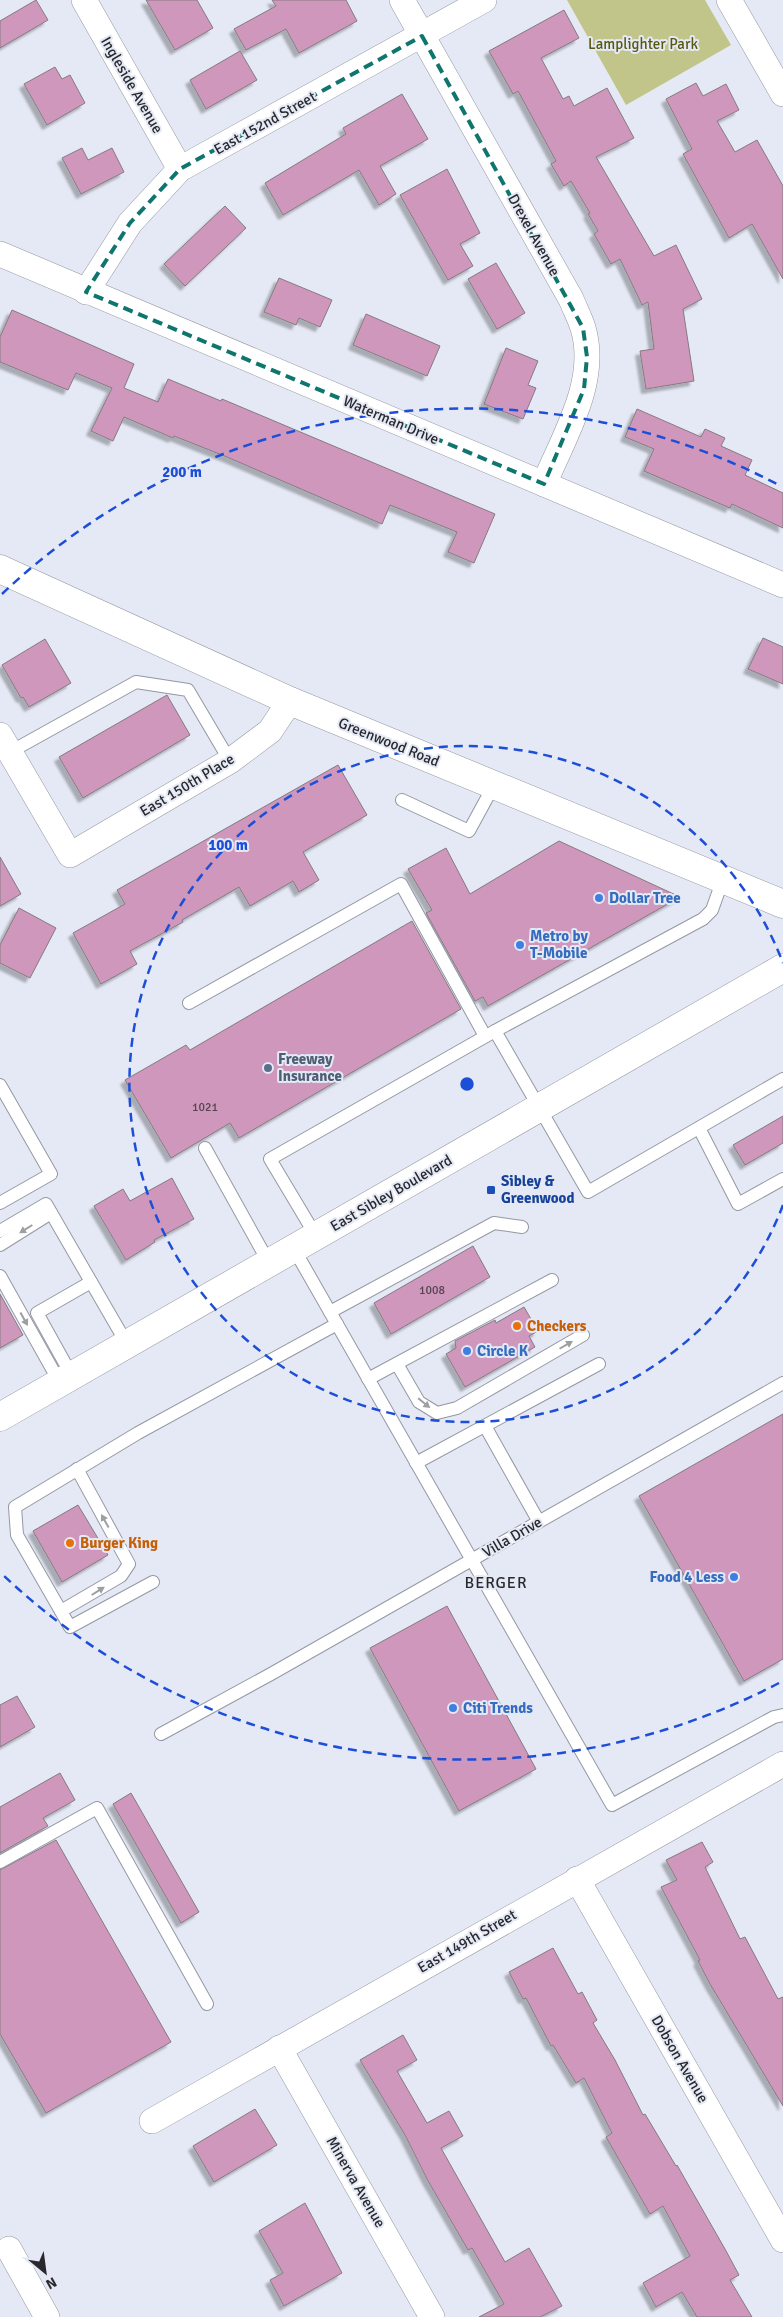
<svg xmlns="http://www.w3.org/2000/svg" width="783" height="2317" font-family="Signika,sans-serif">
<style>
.green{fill:#c2c589}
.building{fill:#d097bc;stroke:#857a80;filter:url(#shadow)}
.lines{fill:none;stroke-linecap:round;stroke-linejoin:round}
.service-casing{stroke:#9498a2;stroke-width:14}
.minor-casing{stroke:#9498a2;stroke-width:26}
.tertiary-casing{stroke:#9498a2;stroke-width:29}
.primary-casing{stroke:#9498a2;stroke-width:29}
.service{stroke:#fff;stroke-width:12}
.minor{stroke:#fff;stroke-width:25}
.tertiary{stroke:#fff;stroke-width:28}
.primary{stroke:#fff;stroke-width:28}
.oneway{fill:#9e9fa0}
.marked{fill:none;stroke:#0f766e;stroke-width:4;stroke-dasharray:10 6;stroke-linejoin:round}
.ring{fill:none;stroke:#1d4ed8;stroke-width:2.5;stroke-dasharray:9 6}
.shop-dot{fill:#3f7fe0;stroke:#e5e9f5;stroke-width:2}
.service-dot{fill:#5c6f8a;stroke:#e5e9f5;stroke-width:2}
.transit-dot{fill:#1a4fb4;stroke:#e5e9f5;stroke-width:2}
.food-dot{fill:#e8710a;stroke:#e5e9f5;stroke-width:2}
.labels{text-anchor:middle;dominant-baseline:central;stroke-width:4;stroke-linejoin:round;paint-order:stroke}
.number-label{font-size:12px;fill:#524451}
.park-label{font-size:15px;fill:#57580f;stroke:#e5e9f5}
.street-label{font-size:15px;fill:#28292d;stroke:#e5e9f5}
.shop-label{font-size:15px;font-weight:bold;fill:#366cbe;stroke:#e5e9f5;text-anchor:start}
.service-label{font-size:15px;font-weight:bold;fill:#4e5e75;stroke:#e5e9f5;text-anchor:start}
.transit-label{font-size:15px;font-weight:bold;fill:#164399;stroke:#e5e9f5;text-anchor:start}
.food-label{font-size:15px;font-weight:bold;fill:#c56008;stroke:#e5e9f5;text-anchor:start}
.neighbourhood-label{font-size:16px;letter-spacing:1px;fill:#28292d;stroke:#e5e9f5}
.centre{fill:#1d4ed8;stroke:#e5e9f5;stroke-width:2.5}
.ring-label{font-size:15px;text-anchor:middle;font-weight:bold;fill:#1d4ed8;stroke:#e5e9f5;stroke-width:4;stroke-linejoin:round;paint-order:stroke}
</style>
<defs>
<filter id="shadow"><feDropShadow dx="-4.5" dy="4.5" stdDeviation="1" flood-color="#0004"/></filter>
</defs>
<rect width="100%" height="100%" fill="#e5e9f5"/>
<polygon class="green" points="567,0 705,0 731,45 626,105"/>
<g class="building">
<polygon points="36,0 48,20 0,48 0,21"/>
<polygon points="146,0 197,0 213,28 175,50"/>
<polygon points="272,0 346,0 357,21 299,53 286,29 246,50 234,29 276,6"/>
<polygon points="564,10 579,38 541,58 563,99 569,96 574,106 607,88 634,138 596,157 654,256 676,245 702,299 683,309 694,381 646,389 640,351 654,349 648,302 642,305 620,259 611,264 594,234 598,231 588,214 590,213 571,181 564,186 551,164 556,161 518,91 513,94 489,51"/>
<polygon points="240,51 257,80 206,109 190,80"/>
<polygon points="55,67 62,79 70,75 85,103 47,125 24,84"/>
<polygon points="696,83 703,96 726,84 739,110 717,121 735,152 757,140 783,186 783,279 752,224 729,238 683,154 692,149 666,99"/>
<polygon points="402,94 428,139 380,166 396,194 379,205 359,170 283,215 265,183 346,134 343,128"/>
<polygon points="82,148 88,160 112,148 124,172 81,194 62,158"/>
<polygon points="447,169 480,233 460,244 473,266 448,280 400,195"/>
<polygon points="225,206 246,228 185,286 164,264"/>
<polygon points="496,263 525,313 497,329 468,279"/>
<polygon points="279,278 332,300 320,327 299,318 296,325 264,312"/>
<polygon points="12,310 134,364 124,388 158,402 168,379 221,401 222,399 495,514 474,563 448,552 457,532 390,505 382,524 227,457 174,436 173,438 124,417 113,441 91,431 112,388 76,373 68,390 0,362 0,337"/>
<polygon points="366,314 440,346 427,376 353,345"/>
<polygon points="506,348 538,361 528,385 536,388 523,419 484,404"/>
<polygon points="637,409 701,437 705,429 725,438 721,446 752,460 745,475 783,493 783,528 732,504 730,508 644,471 654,449 625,437"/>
<polygon points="763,638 783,647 783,684 748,669"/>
<polygon points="45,639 71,683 29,707 23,697 21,698 2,665"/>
<polygon points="167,695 190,735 83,798 59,757"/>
<polygon points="338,765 367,815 303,852 319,880 299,892 293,881 250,906 239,887 182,920 183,922 130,951 137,964 101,984 73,933 125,904 117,890"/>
<polygon points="559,841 680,897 488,1006 483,997 475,1001 426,913 432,910 408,869 446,848 470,894"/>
<polygon points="0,857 21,894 0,906"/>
<polygon points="19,908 56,928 30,978 0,963 0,945"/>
<polygon points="412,921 461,1009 239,1138 230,1123 171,1158 125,1080 186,1045 190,1050"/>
<polygon points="783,1116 783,1143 745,1165 733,1145"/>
<polygon points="172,1178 194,1219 154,1240 155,1242 126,1260 94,1206 123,1189 130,1201"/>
<polygon points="473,1246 490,1277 391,1334 374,1303"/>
<polygon points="0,1294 23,1335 0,1348"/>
<polygon points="524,1307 538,1331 529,1336 535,1347 465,1387 446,1354 456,1348 455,1341 495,1320 496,1323"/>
<polygon points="783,1414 783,1659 744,1681 639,1496"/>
<polygon points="78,1505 108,1555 62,1582 33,1531"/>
<polygon points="447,1606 536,1769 459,1811 370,1648"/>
<polygon points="17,1696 35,1727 0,1747 0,1705"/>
<polygon points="60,1773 75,1800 43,1818 48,1826 0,1853 0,1807"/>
<polygon points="131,1793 199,1912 181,1923 113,1804"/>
<polygon points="56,1840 171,2042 46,2113 0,2034 0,1870"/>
<polygon points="702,1842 713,1862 705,1867 740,1939 745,1937 778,1999 783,1997 783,2106 710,1984 698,1961 700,1960 661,1887 677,1880 666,1860"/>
<polygon points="553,1948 578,1994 582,1992 597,2020 593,2023 615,2060 643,2115 645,2114 676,2166 677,2165 725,2249 739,2275 730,2280 752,2317 697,2317 682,2292 656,2307 643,2283 690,2256 663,2206 650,2214 606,2137 612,2133 584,2078 576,2083 553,2045 551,2046 526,1998 523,1999 509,1972"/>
<polygon points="403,2035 417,2060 397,2071 427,2123 449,2111 463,2136 441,2148 505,2262 529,2248 562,2306 540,2317 479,2317 504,2304 472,2248 468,2250 427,2179 405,2135 360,2060"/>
<polygon points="255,2109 277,2145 214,2182 193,2146"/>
<polygon points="305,2203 342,2273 284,2306 270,2280 283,2273 259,2231"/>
</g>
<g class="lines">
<defs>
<g id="service">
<polyline points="10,752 136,682 188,690 230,761"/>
<polyline points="402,800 469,831 494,785"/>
<polyline points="189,1003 401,884 485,1036"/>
<polyline points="495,1031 703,919 712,910 723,879"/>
<polyline points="0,1085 51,1174 0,1203"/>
<polyline points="699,1128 738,1204 783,1179"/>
<polyline points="205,1148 269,1263"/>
<polyline points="0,1231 46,1204 127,1344"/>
<polyline points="316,1236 270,1159 495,1031 588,1192 783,1079"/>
<polyline points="0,1245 51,1213"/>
<polyline points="294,1249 612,1805 774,1717 783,1715"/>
<polyline points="0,1276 60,1383"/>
<polyline points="330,1312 494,1223 522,1227"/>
<polyline points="397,1364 419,1402 437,1413 457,1408 583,1335"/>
<polyline points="72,1376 37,1313 91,1282"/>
<polyline points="368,1379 552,1280"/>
<polyline points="485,1426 539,1522"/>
<polyline points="416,1463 599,1364"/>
<polyline points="153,1582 70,1627 17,1535 15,1507 138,1433 337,1324"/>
<polyline points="61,1611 121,1576 129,1564 77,1469"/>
<polyline points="161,1734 271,1674 783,1383"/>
<polyline points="0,1862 97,1808 207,2004"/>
</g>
<g id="minor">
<polyline points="84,0 180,169"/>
<path d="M402,0L571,299C575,309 580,318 583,328C599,381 564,436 544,484"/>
<polyline points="729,0 783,94"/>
<polyline points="0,254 783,585"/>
<polyline points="86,292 130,223 180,169 484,0"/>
<polyline points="0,735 70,855 230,761 270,731 290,701"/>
<polyline points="577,1879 783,2240"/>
<polyline points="279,2048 432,2317"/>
<polyline points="152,2121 783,1764"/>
<polyline points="9,2249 47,2317"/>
</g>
<polyline id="tertiary" points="0,569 290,701 783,904"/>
<polyline id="primary" points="0,1417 783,968"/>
</defs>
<use href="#service" class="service-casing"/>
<use href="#minor" class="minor-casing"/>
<use href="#tertiary" class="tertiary-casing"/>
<use href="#primary" class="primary-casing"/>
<use href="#service" class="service"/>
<use href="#minor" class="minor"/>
<use href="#tertiary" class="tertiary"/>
<use href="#primary" class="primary"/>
</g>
<defs><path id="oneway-solid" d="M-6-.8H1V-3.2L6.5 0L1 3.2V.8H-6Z" transform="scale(1.25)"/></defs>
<g class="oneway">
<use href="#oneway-solid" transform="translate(26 1229) rotate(148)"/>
<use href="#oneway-solid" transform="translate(24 1319) rotate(61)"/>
<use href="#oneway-solid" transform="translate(566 1345) rotate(-30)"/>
<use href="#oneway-solid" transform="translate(424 1403) rotate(39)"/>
<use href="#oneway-solid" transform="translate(105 1521) rotate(-119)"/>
<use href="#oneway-solid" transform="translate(98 1591) rotate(-32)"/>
</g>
<path class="marked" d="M422,36L583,328L587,357L584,389L544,484L86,292L130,223L180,169Z"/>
<g class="ring">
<path d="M783 1205A338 338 0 1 1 783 963"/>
<path d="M779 1683A675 675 0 0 1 2 1574M2 594A675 675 0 0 1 779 485"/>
</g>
<g class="shop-dot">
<circle cx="599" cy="898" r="5"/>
<circle cx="520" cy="945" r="5"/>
<circle cx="467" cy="1351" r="5"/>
<circle cx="734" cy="1577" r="5"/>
<circle cx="453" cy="1708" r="5"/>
</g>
<circle class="service-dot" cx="268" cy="1068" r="5"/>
<rect class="transit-dot" x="486" y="1185" width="10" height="10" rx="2.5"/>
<g class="food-dot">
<circle cx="517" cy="1326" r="5"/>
<circle cx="70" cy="1543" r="5"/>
</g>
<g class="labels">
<g class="number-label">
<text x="205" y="1107">1021</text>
<text x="432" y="1290">1008</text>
</g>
<g class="park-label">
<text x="643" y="44">Lamplighter Park</text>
</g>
<g class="street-label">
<text transform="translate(132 85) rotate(60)">Ingleside Avenue</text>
<text transform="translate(265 123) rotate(-29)">East 152nd Street</text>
<text transform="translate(534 235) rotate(61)">Drexel Avenue</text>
<text transform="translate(391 420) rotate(23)">Waterman Drive</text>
<text transform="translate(389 742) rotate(22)">Greenwood Road</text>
<text transform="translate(187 785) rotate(-31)">East 150th Place</text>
<text transform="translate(391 1193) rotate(-30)">East Sibley Boulevard</text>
<text transform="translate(512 1537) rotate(-30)">Villa Drive</text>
<text transform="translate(467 1941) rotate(-30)">East 149th Street</text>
<text transform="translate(680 2059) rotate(60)">Dobson Avenue</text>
<text transform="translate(356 2182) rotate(60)">Minerva Avenue</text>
</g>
<g class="shop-label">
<text x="609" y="898">Dollar Tree</text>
<text x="530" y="936">Metro by<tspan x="530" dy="17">T-Mobile</tspan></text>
<text x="477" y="1351">Circle K</text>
<text x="724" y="1577" text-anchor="end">Food 4 Less</text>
<text x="463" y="1708">Citi Trends</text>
</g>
<g class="service-label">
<text x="278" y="1059">Freeway<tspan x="278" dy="17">Insurance</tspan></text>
</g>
<g class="transit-label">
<text x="501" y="1181">Sibley &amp;<tspan x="501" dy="17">Greenwood</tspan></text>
</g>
<g class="food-label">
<text x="527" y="1326">Checkers</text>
<text x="80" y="1543">Burger King</text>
</g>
<g class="neighbourhood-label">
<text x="496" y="1583">BERGER</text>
</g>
</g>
<circle cx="467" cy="1084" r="8" class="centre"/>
<g class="ring-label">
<text x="182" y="477">200 m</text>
<text x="228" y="850">100 m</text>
</g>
<g transform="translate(45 2272) rotate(151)" stroke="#e5e9f5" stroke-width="4" paint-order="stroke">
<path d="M0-4L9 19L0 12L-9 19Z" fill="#28292d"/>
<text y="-8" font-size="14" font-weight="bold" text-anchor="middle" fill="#28292d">N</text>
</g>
</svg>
